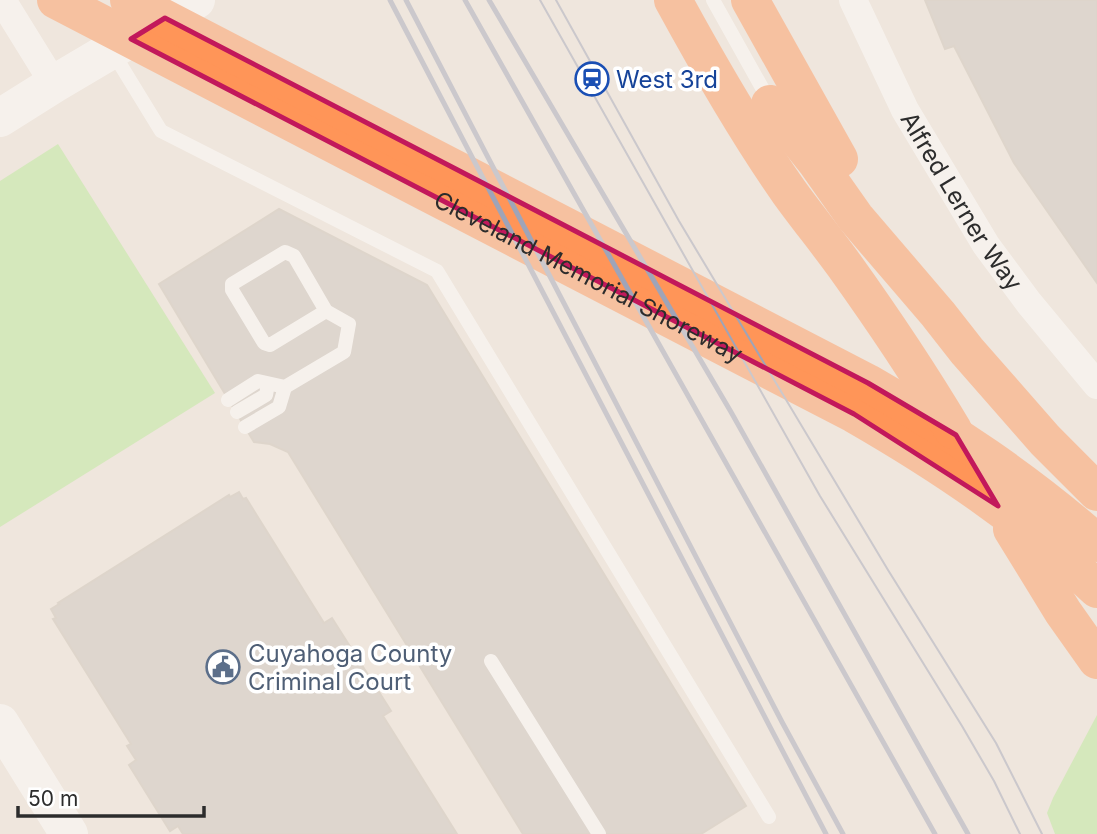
<svg xmlns="http://www.w3.org/2000/svg" width="1097" height="834" font-family="Inter,sans-serif">
<style>
.green{fill:#b7ea95}
.building{fill:#cac3bc;stroke:#cac2b6;stroke-width:2}
.lines{fill:none;stroke-linecap:round;stroke-linejoin:round}
.lane{stroke:#fff;stroke-width:14}
.street{stroke:#fff;stroke-width:28}
.secondary{stroke:#fff;stroke-width:38}
.highway{stroke:#ff9558;stroke-width:38}
.tram{stroke:#9fa4b8;stroke-width:2}
.rail{stroke:#9fa4b8;stroke-width:5}
.marked{fill:none;stroke:#c2185b;stroke-width:5;stroke-linejoin:round}
.labels{text-anchor:middle;dominant-baseline:central;stroke-width:7;stroke-linejoin:round;paint-order:stroke}
.transit-label{font-size:24px;fill:#164399;stroke:#fff;text-anchor:start}
.street-label{font-size:24px;fill:#2c2c2c;stroke:#fff}
.service-label{font-size:24px;fill:#4e5e75;stroke:#fff;text-anchor:start}
</style>
<rect width="100%" height="100%" fill="#efe6dd"/>
<g class="green">
<polygon points="58,144 215,393 0,527 0,181"/>
<polygon points="1097,715 1097,834 1055,834 1047,813 1053,798"/>
</g>
<g class="building">
<polygon points="925,0 1097,0 1097,283 1014,163 954,46 945,49"/>
<polygon points="279,209 427,285 746,806 701,834 523,834 288,452 270,444 254,442 159,284"/>
<polygon points="239,492 243,499 246,498 324,623 332,618 391,711 383,716 457,834 183,834 178,826 170,831 129,765 136,760 127,746 131,744 53,619 56,618 51,609 59,604 58,603 229,495 230,497"/>
</g>
<g class="lines">
<g class="lane">
<polyline points="713,0 770,102"/>
<polyline points="112,51 161,131 437,271 769,817"/>
<polyline points="228,400 258,381 285,387 344,352 349,324 326,311 294,256 285,252 232,284 232,290 264,343 270,345 326,311"/>
<polyline points="237,412 266,395 268,384"/>
<polyline points="245,427 279,407 285,387"/>
<polyline points="491,661 599,834"/>
</g>
<g class="street">
<polyline points="2,0 54,84"/>
<path id="s1" d="M853,0L905,110L986,245L1029,303L1097,385"/>
</g>
<g class="secondary">
<polyline points="0,118 54,84 196,0"/>
<polyline points="0,723 69,834"/>
</g>
<g class="highway">
<path id="s2" d="M56,0L854,414C941,464 1023,519 1097,589"/>
<path d="M129,0L868,383C950,430 1026,480 1097,543"/>
<path d="M673,0C709,66 746,131 789,192C807,217 826,240 844,265C882,318 919,373 953,430"/>
<polyline points="750,0 839,159"/>
<polyline points="770,104 817,163 855,217 938,314 967,351 1045,440 1097,492"/>
<polyline points="1012,529 1063,612 1097,660"/>
</g>
<g class="tram">
<polyline points="540,0 820,496 962,726 994,781 1020,834"/>
<polyline points="556,0 679,221 888,570 996,743 1042,834"/>
</g>
<g class="rail">
<polyline points="390,0 826,834"/>
<polyline points="406,0 782,722 843,834"/>
<polyline points="465,0 935,834"/>
<polyline points="489,0 731,412 968,834"/>
</g>
</g>
<path d="M0 0H1097V834H0ZM165,18L868,383L956,435L998,506L854,414L131,39Z" fill="#efe6dd" fill-opacity=".55" fill-rule="evenodd"/>
<path class="marked" d="M165,18L868,383L956,435L998,506L854,414L131,39Z"/>
<defs>
<symbol id="station-ring" viewBox="-11 -11 22 22"><circle r="9.5" fill="#fff" stroke="#1a4fb4" stroke-width="1.5"/><path d="M-3-6H3Q5-6 5-4V2Q5 4 3 4L4.5 6H3L1.5 4h-3L-3 6H-4.5L-3 4Q-5 4-5 2V-4Q-5-6-3-6ZM-3.5-4v3h7v-3ZM-3.5 1v1.5H-2V1ZM2 1v1.5H3.5V1Z" fill="#1a4fb4"/></symbol>
<symbol id="civic-ring" viewBox="-11 -11 22 22"><circle r="9.5" fill="#fff" stroke="#5c6f8a" stroke-width="1.5"/><path d="M-.6-6.5H3V-4.5H.6V-3L4-1V1h2V6H-6V1h2V-1L-.6-3ZM-1.2 2.5V6h2.4V2.5Z" fill="#5c6f8a"/></symbol>
</defs>
<g fill-rule="evenodd">
<use href="#station-ring" x="573" y="60" width="38" height="38"/>
<use href="#civic-ring" x="204" y="648" width="38" height="38"/>
</g>
<g class="labels">
<g class="transit-label">
<text x="616" y="79">West 3rd</text>
</g>
<g class="street-label">
<text stroke="none"><textPath href="#s1" startOffset="229">Alfred Lerner Way</textPath></text>
<text stroke="none"><textPath href="#s2" startOffset="600">Cleveland Memorial Shoreway</textPath></text>
</g>
<g class="service-label">
<text x="248" y="653">Cuyahoga County<tspan x="248" dy="28">Criminal Court</tspan></text>
</g>
</g>
<path d="M18 806v10h186v-10" fill="none" stroke="#2c2c2c" stroke-width="3.5"/>
<text x="28" y="806" font-size="21" fill="#2c2c2c" stroke="#ffffff" stroke-width="5" paint-order="stroke">50 m</text>
</svg>
